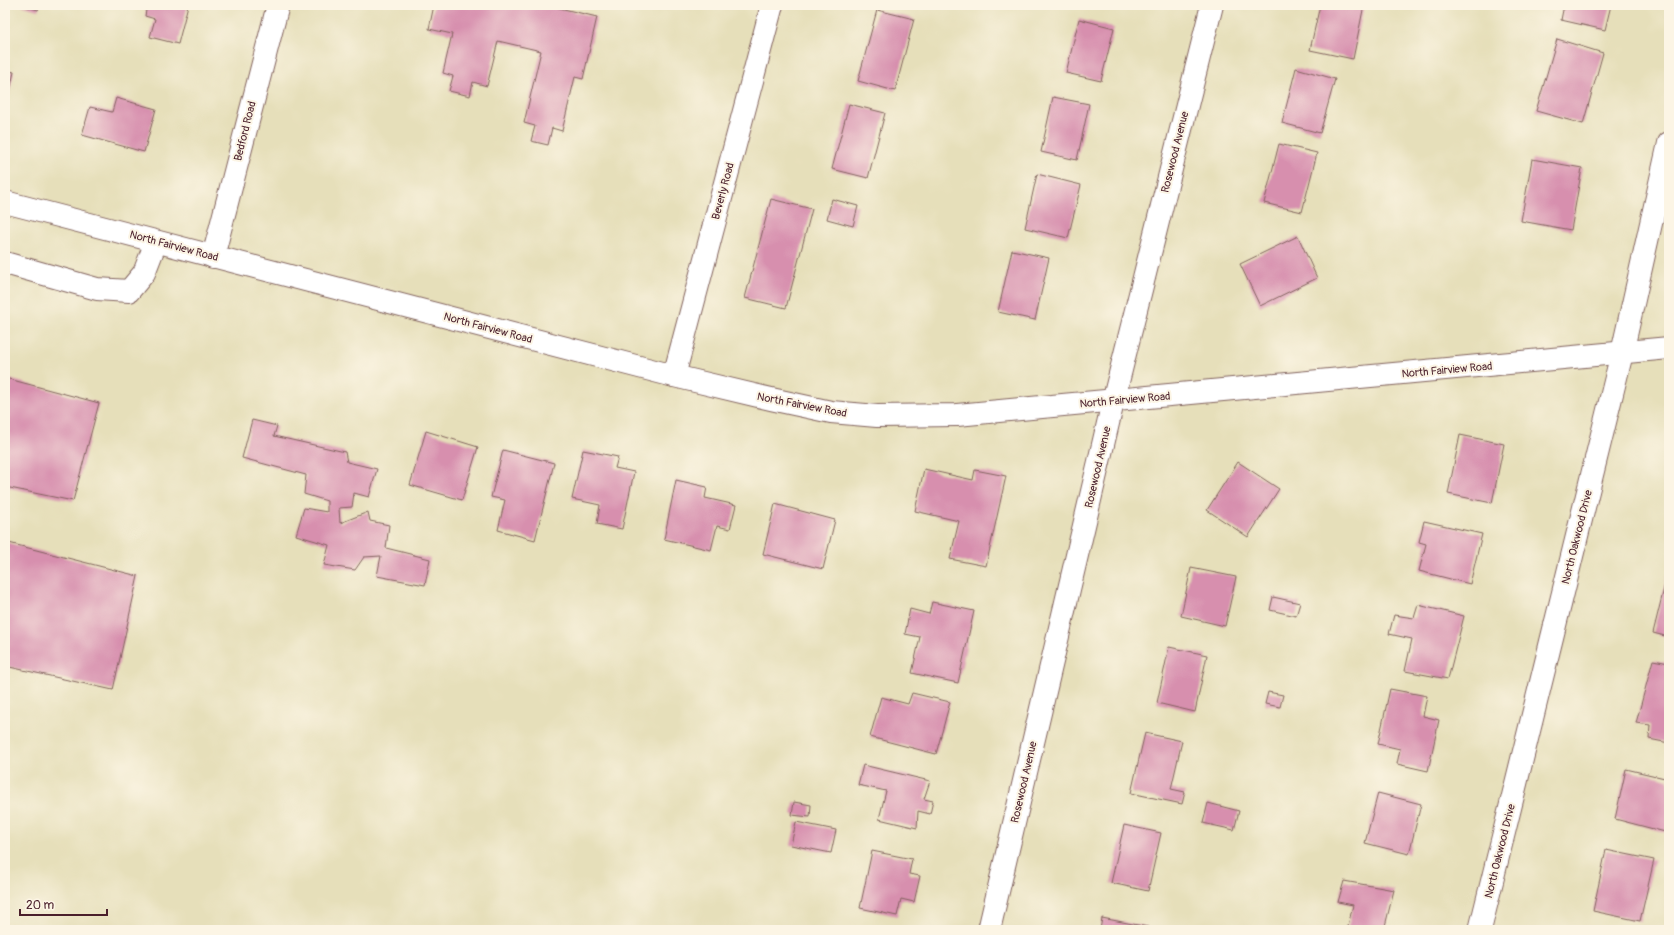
<svg xmlns="http://www.w3.org/2000/svg" width="1674" height="935" font-family="Pangolin,sans-serif">
<style>
.building{fill:#d78fae}
.lines{fill:none;stroke-linecap:round;stroke-linejoin:round}
.minor-casing{stroke:#81625d;stroke-width:24}
.major-casing{stroke:#81625d;stroke-width:24}
.minor{stroke:#fff;stroke-width:22}
.major{stroke:#fff;stroke-width:22}
.labels{text-anchor:middle;dominant-baseline:central;stroke-width:4;stroke-linejoin:round;paint-order:stroke}
.street-label{font-size:11px;fill:#4a1f2b;stroke:#fcf5e5}
</style>
<rect width="100%" height="100%" fill="#fcf5e5"/>
<filter id="ink" filterUnits="userSpaceOnUse"><feTurbulence type="fractalNoise" baseFrequency=".025" numOctaves="2"/><feDisplacementMap in="SourceGraphic" scale="8" xChannelSelector="R" yChannelSelector="G"/><feConvolveMatrix kernelMatrix="1 2 1 2 8 2 1 2 1" color-interpolation-filters="sRGB"/></filter>
<filter id="wash" filterUnits="userSpaceOnUse"><feTurbulence type="fractalNoise" baseFrequency=".012" numOctaves="4" result="noise"/><feDisplacementMap in="SourceGraphic" scale="16" xChannelSelector="R" yChannelSelector="G"/><feGaussianBlur stdDeviation="0.9" result="paint"/><feColorMatrix in="noise" values="0 0 0 0 0 0 0 0 0 0 0 0 0 0 0 0 0 1.4 0 .05"/><feComposite in="paint" operator="in"/></filter>
<g filter="url(#wash)">
<rect width="100%" height="100%" fill="#e6dfba"/>
<g id="blocks">
<g class="building">
<polygon points="21,5 40,5 38,10"/>
<polygon points="147,5 188,5 178,44 150,37 155,19 145,16"/>
<polygon points="434,5 547,5 597,17 583,79 575,77 562,131 552,128 548,145 531,141 535,126 524,123 541,51 498,41 487,86 473,82 470,96 449,91 453,76 443,73 452,34 429,29"/>
<polygon points="1320,5 1364,5 1353,59 1310,50"/>
<polygon points="1564,5 1611,5 1605,30 1561,20"/>
<polygon points="877,10 914,19 895,91 858,81"/>
<polygon points="1079,19 1114,28 1101,81 1066,73"/>
<polygon points="1557,39 1603,53 1583,124 1536,111"/>
<polygon points="1296,68 1335,79 1320,133 1282,123"/>
<polygon points="5,70 14,72 6,108 5,108"/>
<polygon points="1053,97 1089,104 1077,160 1041,152"/>
<polygon points="116,98 156,109 144,152 82,135 90,107 112,112"/>
<polygon points="849,104 885,113 868,178 832,169"/>
<polygon points="1279,144 1317,153 1302,212 1264,203"/>
<polygon points="1532,159 1582,168 1571,230 1521,221"/>
<polygon points="1037,174 1081,185 1068,238 1025,228"/>
<polygon points="771,199 812,209 786,308 745,298"/>
<polygon points="832,199 858,206 853,226 827,219"/>
<polygon points="1298,236 1317,278 1260,306 1240,264"/>
<polygon points="1012,250 1049,258 1035,320 998,312"/>
<polygon points="5,378 99,403 73,501 5,487"/>
<polygon points="252,420 277,426 274,436 345,452 347,462 377,469 369,497 354,493 352,507 339,508 340,523 368,512 370,521 389,525 386,548 430,559 425,585 377,576 381,556 364,557 355,570 324,565 329,545 296,535 304,508 327,512 327,501 304,494 306,475 242,458"/>
<polygon points="426,431 478,447 462,500 410,485"/>
<polygon points="1460,435 1504,444 1492,503 1448,494"/>
<polygon points="503,450 554,463 535,540 498,530 505,500 491,497"/>
<polygon points="583,450 618,457 615,468 634,472 622,529 597,524 600,505 572,499"/>
<polygon points="1238,462 1279,489 1248,537 1207,510"/>
<polygon points="924,469 973,480 975,470 1006,476 986,566 950,559 959,521 915,511"/>
<polygon points="676,480 707,487 705,498 736,505 730,529 717,526 711,550 664,539"/>
<polygon points="775,504 835,520 823,569 763,554"/>
<polygon points="1424,521 1482,534 1470,584 1419,571 1426,544 1419,542"/>
<polygon points="5,542 138,576 113,690 5,666"/>
<polygon points="1191,568 1236,577 1225,626 1181,616"/>
<polygon points="1667,576 1669,577 1669,637 1653,633"/>
<polygon points="1273,597 1300,603 1296,616 1270,610"/>
<polygon points="932,602 974,611 958,683 912,673 920,637 905,634 910,609 929,614"/>
<polygon points="1418,605 1464,616 1448,679 1405,671 1412,639 1389,634 1394,615 1414,618"/>
<polygon points="1169,647 1207,655 1195,712 1157,703"/>
<polygon points="1653,660 1669,663 1669,743 1649,739 1650,725 1636,723"/>
<polygon points="1390,689 1427,696 1423,716 1439,720 1428,771 1397,764 1400,749 1378,744"/>
<polygon points="1268,692 1283,695 1280,707 1265,704"/>
<polygon points="912,693 950,702 936,754 870,737 881,697 908,704"/>
<polygon points="1145,733 1182,741 1171,789 1185,792 1182,804 1131,793"/>
<polygon points="863,765 930,781 924,799 933,801 930,814 918,811 917,828 879,819 886,791 858,785"/>
<polygon points="1626,769 1669,779 1669,833 1615,819"/>
<polygon points="1378,793 1421,804 1409,854 1365,843"/>
<polygon points="794,802 811,805 810,817 792,815"/>
<polygon points="1208,803 1239,811 1234,830 1203,823"/>
<polygon points="796,822 836,830 831,853 791,845"/>
<polygon points="1124,825 1161,833 1148,891 1111,883"/>
<polygon points="1606,850 1654,860 1640,921 1593,911"/>
<polygon points="872,851 912,859 909,874 920,876 914,902 901,899 897,916 860,908"/>
<polygon points="1344,881 1394,890 1384,930 1347,930 1353,905 1338,902"/>
<polygon points="1102,918 1148,927 1147,930 1100,930"/>
</g>
</g>
</g>
<g filter="url(#ink)">
<use href="#blocks" fill-opacity="0" stroke="#81625d" stroke-width="1"/>
<g class="lines">
<defs>
<g id="minor">
<polyline points="213,257 278,5"/>
<polyline points="5,263 97,289 129,291 144,273 156,242"/>
<polyline points="674,376 772,5"/>
<polyline points="989,930 1113,402 1212,5"/>
<polyline points="1480,930 1622,353 1669,143"/>
</g>
<polyline id="major" points="5,202 674,376 771,399 831,412 877,416 957,415 1669,348"/>
</defs>
<use href="#minor" class="minor-casing"/>
<use href="#major" class="major-casing"/>
<use href="#minor" class="minor"/>
<use href="#major" class="major"/>
</g>
</g>
<g class="labels">
<g class="street-label">
<text transform="translate(245 131) rotate(-76)">Bedford Road</text>
<text transform="translate(1175 152) rotate(-76)">Rosewood Avenue</text>
<text transform="translate(723 191) rotate(-75)">Beverly Road</text>
<text transform="translate(174 246) rotate(15)">North Fairview Road</text>
<text transform="translate(488 328) rotate(15)">North Fairview Road</text>
<text transform="translate(1447 370) rotate(-5)">North Fairview Road</text>
<text transform="translate(1125 400) rotate(-5)">North Fairview Road</text>
<text transform="translate(802 405) rotate(11)">North Fairview Road</text>
<text transform="translate(1098 467) rotate(-77)">Rosewood Avenue</text>
<text transform="translate(1577 537) rotate(-76)">North Oakwood Drive</text>
<text transform="translate(1024 782) rotate(-77)">Rosewood Avenue</text>
<text transform="translate(1500 851) rotate(-76)">North Oakwood Drive</text>
</g>
</g>
<rect width="1674" height="935" fill="none" stroke="#fcf5e5" stroke-width="20"/>
<path d="M20 909v6h87v-6" fill="none" stroke="#4a1f2b" stroke-width="2"/>
<text x="26" y="909" font-size="12" fill="#4a1f2b" stroke="#fcf5e5" stroke-width="3" paint-order="stroke">20 m</text>
</svg>
